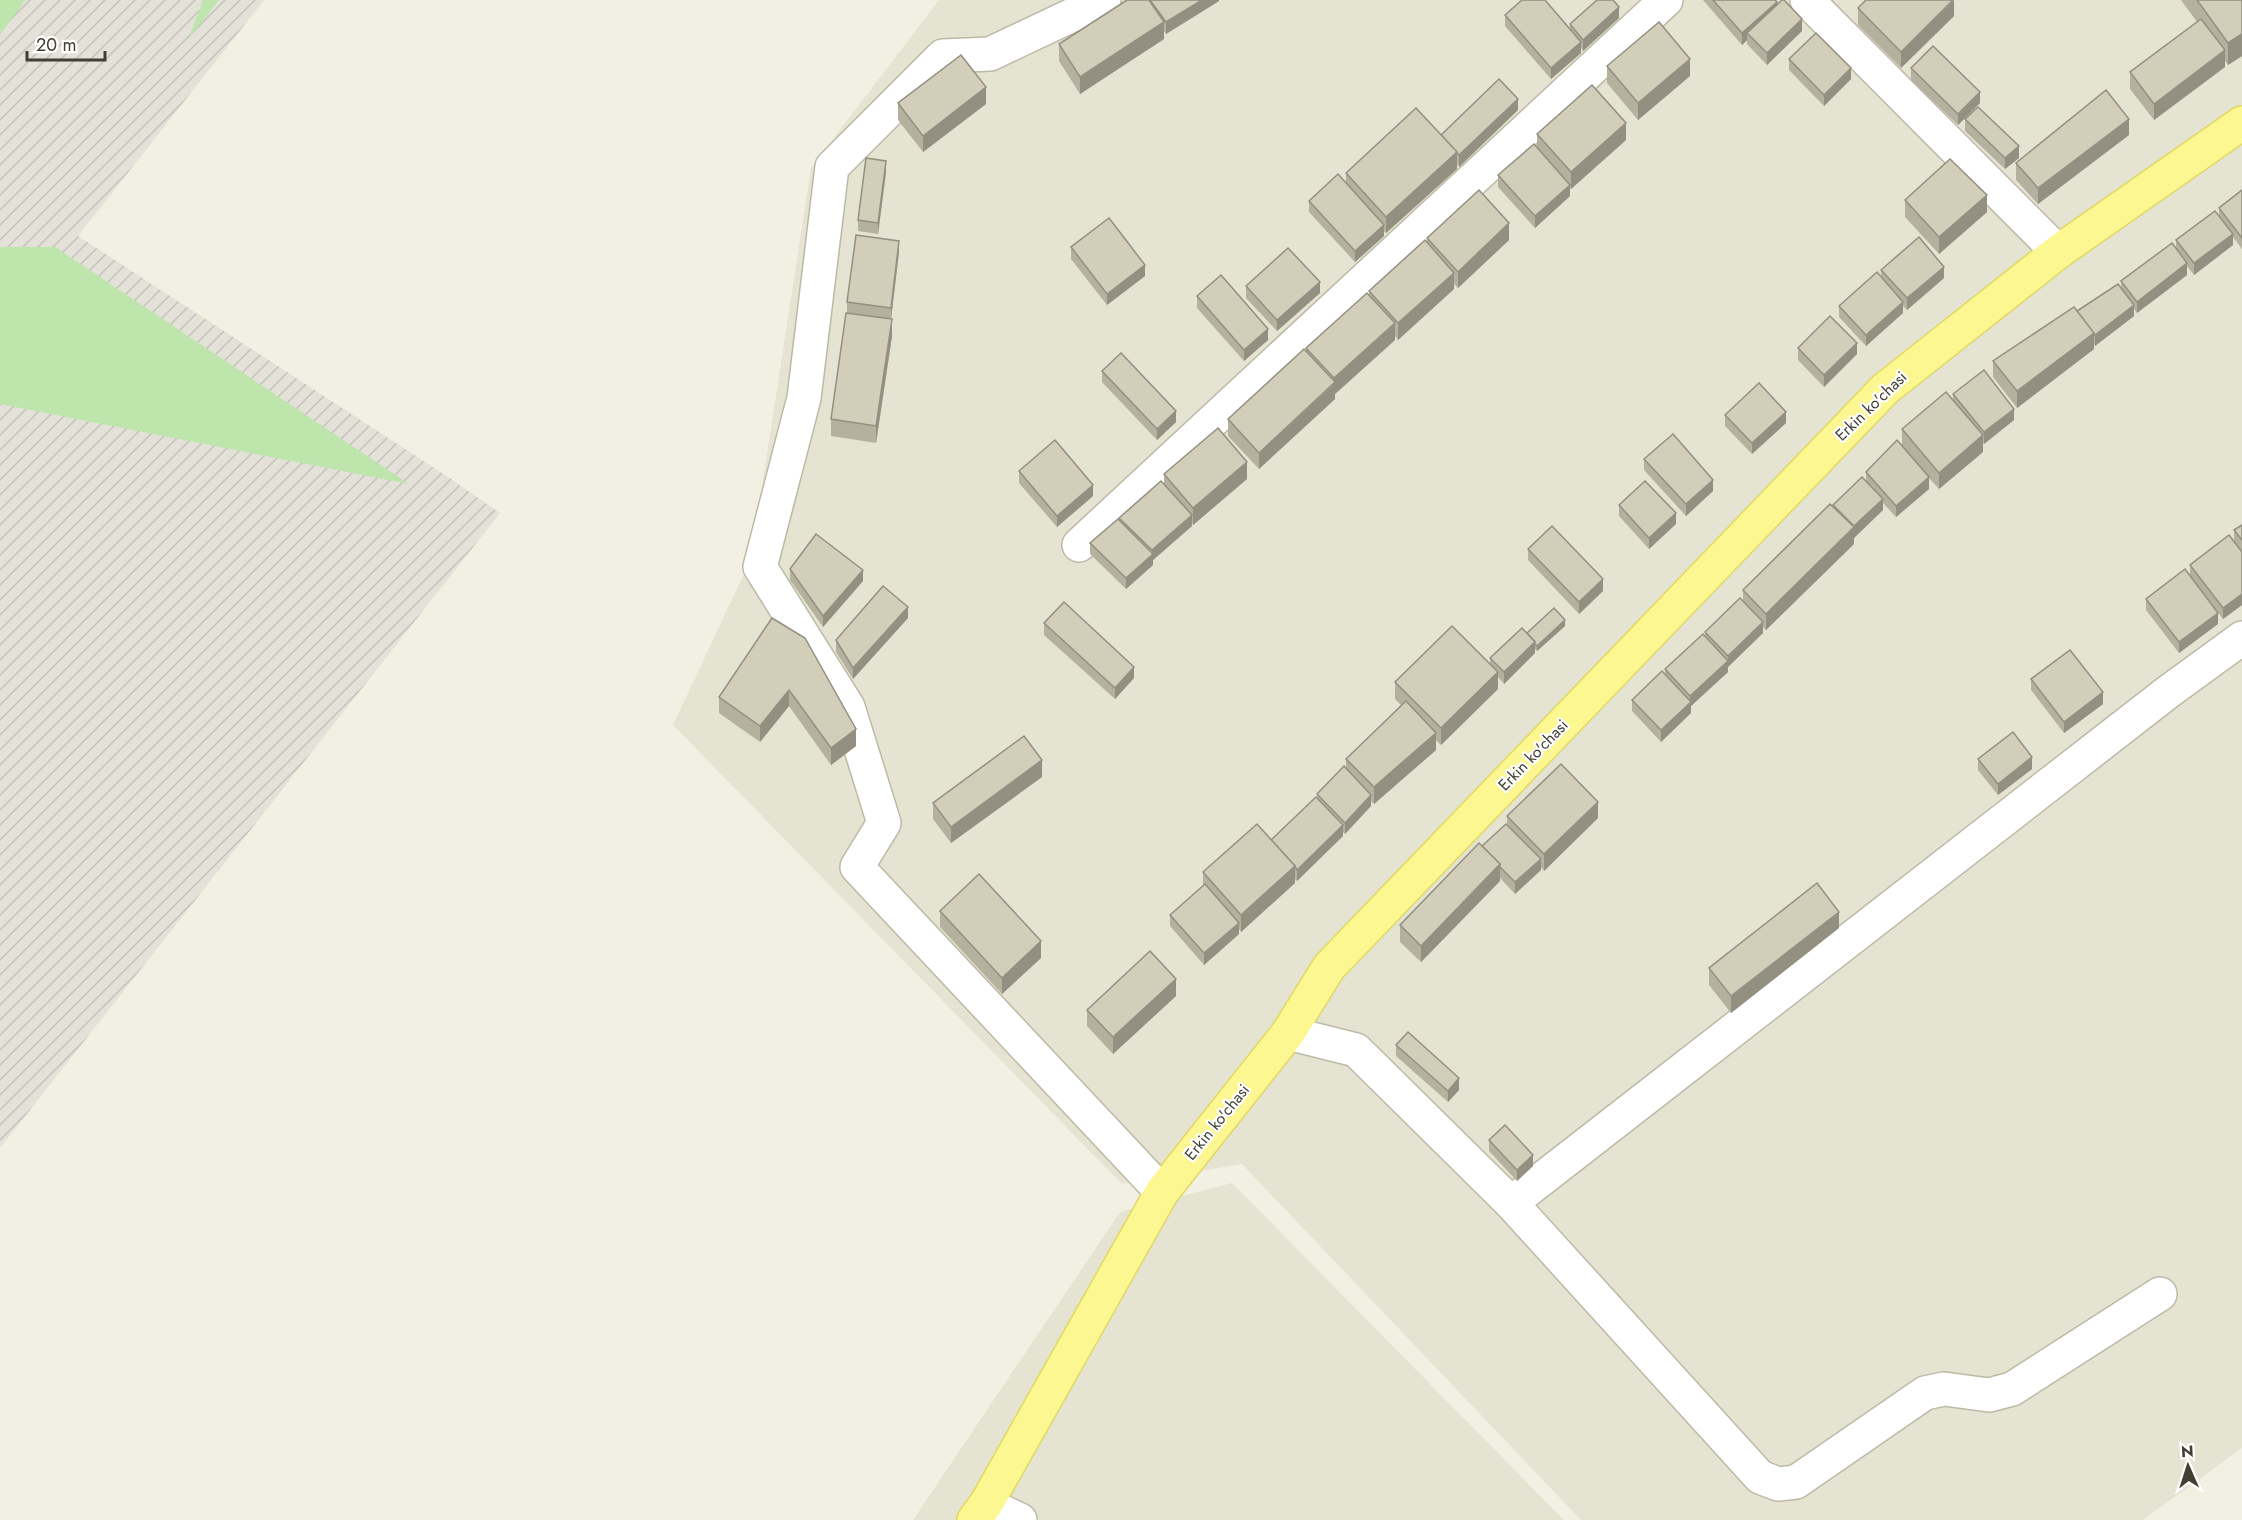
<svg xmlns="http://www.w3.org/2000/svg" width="2242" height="1520" font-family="Jost,sans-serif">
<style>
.residential{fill:#e5e3d1}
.industrial{fill:url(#industrial-furrows)}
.grass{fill:#bde5ac}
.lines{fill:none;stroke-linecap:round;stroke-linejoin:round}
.minor-casing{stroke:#bcbaa6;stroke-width:36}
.major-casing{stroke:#e0d962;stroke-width:36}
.minor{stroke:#fff;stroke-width:33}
.major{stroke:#fcf791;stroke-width:33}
.wall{fill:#b5b19f}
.shaded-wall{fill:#939082}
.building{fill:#d2ceb9;stroke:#939082;stroke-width:1.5}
.labels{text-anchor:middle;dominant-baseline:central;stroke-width:4.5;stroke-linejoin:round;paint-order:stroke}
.street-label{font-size:16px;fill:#424033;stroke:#fff}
</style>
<defs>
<pattern id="industrial-furrows" width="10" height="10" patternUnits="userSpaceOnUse" patternTransform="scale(1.5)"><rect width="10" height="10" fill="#e3e1d8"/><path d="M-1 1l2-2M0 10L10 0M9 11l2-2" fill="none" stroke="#c4c2ba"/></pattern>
</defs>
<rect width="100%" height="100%" fill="#f1f0e3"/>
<g class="residential">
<polygon points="939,0 2242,0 2242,1448 2143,1520 1581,1520 1242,1164 1122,1184 673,725 751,559 811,168"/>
<polygon points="1232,1183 1564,1520 913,1520 1120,1212"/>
</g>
<polygon class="industrial" points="0,0 264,0 78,236 445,475 500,513 0,1148"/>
<g class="grass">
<polygon points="0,0 25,0 0,35"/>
<polygon points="203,0 219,0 189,38"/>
<polygon points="0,247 55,247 409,484 0,404"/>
</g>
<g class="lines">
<defs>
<g id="minor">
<polyline points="1104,0 990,54 943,56 832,167 804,398 760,567 848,707 884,823 857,867 1162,1192"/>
<polyline points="1807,0 2058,252"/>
<polyline points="1079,545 1666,0"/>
<polyline points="1288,1033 1356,1050 1511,1203 1760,1477 1778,1484 1796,1482 1925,1393 1944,1389 1989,1395 2012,1389 2160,1294"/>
<polyline points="1511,1203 2168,692 2242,638"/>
<polyline points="986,1504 1020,1520"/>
</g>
<polyline id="major" points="974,1520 986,1504 1162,1192 1288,1033 1329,967 1885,389 2058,252 2242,123"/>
</defs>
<use href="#minor" class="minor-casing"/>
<use href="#major" class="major-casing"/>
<use href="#minor" class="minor"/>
<use href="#major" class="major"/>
</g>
<g class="wall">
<polygon points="1127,0 1219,0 1219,1 1166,34 1164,31 1164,39 1080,94 1059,61 1059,44"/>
<polygon points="1703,0 1775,0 1777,5 1802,31 1767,65 1747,44 1747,40 1742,45"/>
<polygon points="2181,0 2242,0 2242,56 2228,65 2225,61 2225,67 2154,120 2130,89 2130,72 2197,22"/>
<polygon points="1858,8 1954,16 1901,68 1858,25"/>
<polygon points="1505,15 1570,29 1570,24 1619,18 1583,51 1581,48 1581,53 1551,79 1505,26"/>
<polygon points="1789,59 1851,79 1824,106 1789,70"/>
<polygon points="1607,66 1690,76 1638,120 1607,83"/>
<polygon points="1911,68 1980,103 1958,125 1911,80"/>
<polygon points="898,103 986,104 923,152 898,120"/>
<polygon points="1518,110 1459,167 1457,164 1457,169 1386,233 1384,231 1384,236 1355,262 1309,212 1309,201 1346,182 1346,173 1441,135"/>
<polygon points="1965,119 2019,158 2005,169 1965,131"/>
<polygon points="1537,134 1626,140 1571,189 1570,188 1570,196 1535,228 1498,187 1498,175 1537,148"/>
<polygon points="2129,135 2038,204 2016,180 2016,163"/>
<polygon points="886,172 878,234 858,231 858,220"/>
<polygon points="2242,190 2242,249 2233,237 2233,245 2194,275 2187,266 2187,275 2137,313 2134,309 2134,316 2095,346 2094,344 2094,349 2017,408 1993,377 1993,361 2077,312 2121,288 2121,281 2176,249 2176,240 2219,216 2219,208"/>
<polygon points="1905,200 1987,212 1939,254 1905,217"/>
<polygon points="1427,238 1509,240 1458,288 1454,284 1454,289 1398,340 1395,336 1395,340 1335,394 1335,399 1259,469 1228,436 1228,419 1306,351 1306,348 1369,294 1369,291 1427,242"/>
<polygon points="1071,247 1145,276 1107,305 1071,259"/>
<polygon points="899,252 891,319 892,336 876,443 831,436 831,419 847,313 847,302"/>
<polygon points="1881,270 1944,278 1907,310 1903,306 1903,313 1866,346 1839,317 1839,306 1881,277"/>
<polygon points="1246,286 1320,293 1277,331 1246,298"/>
<polygon points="1197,296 1268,340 1244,361 1197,308"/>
<polygon points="1798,348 1857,354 1824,387 1798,360"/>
<polygon points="1102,371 1176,422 1157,440 1102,382"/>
<polygon points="1953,394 2014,420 1984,444 1983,443 1983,452 1939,489 1929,478 1929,489 1896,517 1883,503 1883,510 1854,538 1854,544 1766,630 1763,627 1763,633 1728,667 1728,672 1691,706 1691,713 1661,742 1632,711 1632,700 1665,674 1665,669 1705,636 1705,632 1743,601 1743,590 1833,507 1833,505 1866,480 1866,472 1902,445 1902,429 1953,401"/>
<polygon points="1725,415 1786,423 1752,454 1725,426"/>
<polygon points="1644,459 1713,491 1686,516 1644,470"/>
<polygon points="1019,471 1093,496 1057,527 1019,483"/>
<polygon points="1164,474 1247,479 1193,525 1192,523 1192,526 1153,560 1153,565 1126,589 1090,554 1090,543 1119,521 1119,518 1164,483"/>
<polygon points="1619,505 1676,524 1649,549 1619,516"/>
<polygon points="2242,525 2242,551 2234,542 2234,530"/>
<polygon points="1528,549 1603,591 1579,614 1528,560"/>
<polygon points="2242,552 2242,605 2223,619 2190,576 2190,565"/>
<polygon points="790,569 863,581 823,627 790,580"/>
<polygon points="2146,599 2218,624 2179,653 2146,610"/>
<polygon points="772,618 856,746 831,765 789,706 760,742 719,713 719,697"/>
<polygon points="908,618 853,679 836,652 836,640"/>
<polygon points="1044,623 1134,678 1115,699 1044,635"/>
<polygon points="1565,626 1537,651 1535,649 1535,653 1504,684 1498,677 1498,689 1441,745 1436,740 1436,750 1374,804 1371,801 1371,806 1345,834 1343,832 1343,836 1297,881 1295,879 1295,883 1241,932 1239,929 1239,934 1204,965 1170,926 1170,915 1203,886 1203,872 1271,840 1317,798 1317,794 1346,768 1346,759 1401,705 1395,699 1395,682 1490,664 1490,658 1527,633"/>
<polygon points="2031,679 2103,704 2064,733 2031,690"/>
<polygon points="1978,759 2032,769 1998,795 1978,770"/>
<polygon points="1042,777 951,843 933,819 933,803"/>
<polygon points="1507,816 1598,818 1544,871 1541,867 1541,870 1515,894 1500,878 1500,881 1421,962 1400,942 1400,925 1482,846 1507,825"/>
<polygon points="940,911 1041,958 1002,994 940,927"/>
<polygon points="1839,928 1731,1013 1709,985 1709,968"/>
<polygon points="1176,996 1113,1054 1087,1026 1087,1010"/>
<polygon points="1396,1045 1459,1090 1448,1102 1396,1056"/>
<polygon points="1489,1140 1533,1166 1517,1181 1489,1151"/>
</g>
<g class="shaded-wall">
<polygon points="1202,0 1219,0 1219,1 1166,34 1166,22"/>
<polygon points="1954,0 1954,16 1901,68 1901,52"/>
<polygon points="1777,2 1777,13 1747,33 1747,40 1742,45 1742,33"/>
<polygon points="1619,7 1619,18 1583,51 1583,40"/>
<polygon points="1802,19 1802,31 1767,65 1767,53"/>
<polygon points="1164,22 1164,39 1080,94 1080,77"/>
<polygon points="2242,34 2242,56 2228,65 2228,43"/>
<polygon points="1581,42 1581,53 1551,79 1551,68"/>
<polygon points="2225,50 2225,67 2154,120 2154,104"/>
<polygon points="1690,59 1690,76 1638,120 1638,103"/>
<polygon points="1851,68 1851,79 1824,106 1824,95"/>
<polygon points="986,87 986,104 923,152 923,136"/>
<polygon points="1980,92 1980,103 1958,125 1958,114"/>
<polygon points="1518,99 1518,110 1459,167 1459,155"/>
<polygon points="2129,119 2129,135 2038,204 2038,188"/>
<polygon points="1626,123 1626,140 1571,189 1571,172"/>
<polygon points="2019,146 2019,158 2005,169 2005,158"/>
<polygon points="1457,152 1457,169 1386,233 1386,217"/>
<polygon points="886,161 886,172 878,234 878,223"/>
<polygon points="1570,185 1570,196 1535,228 1535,216"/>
<polygon points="1987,195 1987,212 1939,254 1939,237"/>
<polygon points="1509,223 1509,240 1458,288 1458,272"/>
<polygon points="1384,225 1384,236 1355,262 1355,251"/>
<polygon points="2233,234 2233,245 2194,275 2194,263"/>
<polygon points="899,241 899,252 891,319 891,308"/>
<polygon points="2187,263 2187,275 2137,313 2137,302"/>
<polygon points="1145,265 1145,276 1107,305 1107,294"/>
<polygon points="1944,267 1944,278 1907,310 1907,298"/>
<polygon points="1454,273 1454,289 1398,340 1398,323"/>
<polygon points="1320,282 1320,293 1277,331 1277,320"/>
<polygon points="1903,302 1903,313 1866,346 1866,335"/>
<polygon points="2134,305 2134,316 2095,346 2095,335"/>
<polygon points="892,319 892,336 876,443 876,426"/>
<polygon points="1395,323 1395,340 1335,394 1335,399 1259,469 1259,453 1334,384 1334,378"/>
<polygon points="1268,329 1268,340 1244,361 1244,350"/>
<polygon points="2094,333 2094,349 2017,408 2017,391"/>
<polygon points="1857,343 1857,354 1824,387 1824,375"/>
<polygon points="2014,409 2014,420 1984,444 1984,432"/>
<polygon points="1176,411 1176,422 1157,440 1157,429"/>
<polygon points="1786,412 1786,423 1752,454 1752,443"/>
<polygon points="1983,435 1983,452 1939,489 1939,473"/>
<polygon points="1247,462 1247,479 1193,525 1193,508"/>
<polygon points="1929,477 1929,489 1896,517 1896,506"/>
<polygon points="1713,480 1713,491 1686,516 1686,504"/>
<polygon points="1093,485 1093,496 1057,527 1057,516"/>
<polygon points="1883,499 1883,510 1854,538 1854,544 1766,630 1766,614 1854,526"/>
<polygon points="1676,513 1676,524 1649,549 1649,538"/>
<polygon points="1192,515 1192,526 1153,560 1153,565 1126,589 1126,578 1152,555 1152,550"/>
<polygon points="863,570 863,581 823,627 823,616"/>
<polygon points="1603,579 1603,591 1579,614 1579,602"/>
<polygon points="2242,594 2242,605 2223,619 2223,608"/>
<polygon points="908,607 908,618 853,679 853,668"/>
<polygon points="2218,613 2218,624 2179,653 2179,642"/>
<polygon points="1565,620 1565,626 1537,651 1537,646"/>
<polygon points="1763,622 1763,633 1728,667 1728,656"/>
<polygon points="1535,642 1535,653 1504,684 1504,672"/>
<polygon points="1728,661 1728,672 1691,706 1691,713 1661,742 1661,730 1690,703 1690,696"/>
<polygon points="1134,667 1134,678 1115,699 1115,688"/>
<polygon points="1498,672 1498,689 1441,745 1441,728"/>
<polygon points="789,690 789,706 760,742 760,726"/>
<polygon points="2103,692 2103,704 2064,733 2064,722"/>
<polygon points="856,729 856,746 831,765 831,748"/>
<polygon points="1436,733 1436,750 1374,804 1374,787"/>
<polygon points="2032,757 2032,769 1998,795 1998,784"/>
<polygon points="1042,760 1042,777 951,843 951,827"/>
<polygon points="1371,795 1371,806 1345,834 1345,823"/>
<polygon points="1598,802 1598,818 1544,871 1544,854"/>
<polygon points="1343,825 1343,836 1297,881 1297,870"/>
<polygon points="1541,859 1541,870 1515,894 1515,882"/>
<polygon points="1500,864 1500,881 1421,962 1421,946"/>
<polygon points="1295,866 1295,883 1241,932 1241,915"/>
<polygon points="1839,912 1839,928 1731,1013 1731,996"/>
<polygon points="1239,923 1239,934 1204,965 1204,953"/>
<polygon points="1041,941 1041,958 1002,994 1002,978"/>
<polygon points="1176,979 1176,996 1113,1054 1113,1037"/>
<polygon points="1459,1078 1459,1090 1448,1102 1448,1091"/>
<polygon points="1533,1155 1533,1166 1517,1181 1517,1170"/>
</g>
<g class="building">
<polygon points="1127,0 1149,0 1164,22 1080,77 1059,44"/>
<polygon points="1150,0 1202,0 1166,22"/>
<polygon points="1522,0 1545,0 1581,42 1551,68 1505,15"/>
<polygon points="1597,0 1613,0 1619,7 1583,40 1570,24"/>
<polygon points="1713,0 1775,0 1777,2 1742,33"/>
<polygon points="1782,0 1784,0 1802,19 1767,53 1747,33"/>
<polygon points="1866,0 1953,0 1901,52 1858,8"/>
<polygon points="2197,0 2242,0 2242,34 2228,43"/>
<polygon points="2201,19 2225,50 2154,104 2130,72"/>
<polygon points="1659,22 1690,59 1638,103 1607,66"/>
<polygon points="1816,33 1851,68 1824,95 1789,59"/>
<polygon points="1933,46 1980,92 1958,114 1911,68"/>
<polygon points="961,55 986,87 923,136 898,103"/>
<polygon points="1499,79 1518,99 1459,155 1441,135"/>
<polygon points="1592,85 1626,123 1571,172 1537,134"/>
<polygon points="2106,90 2129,119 2038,188 2016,163"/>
<polygon points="1978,107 2019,146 2005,158 1965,119"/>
<polygon points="1416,108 1457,152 1386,217 1346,173"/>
<polygon points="1534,144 1570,185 1535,216 1498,175"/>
<polygon points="866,158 886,161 878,223 858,220"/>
<polygon points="1950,159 1987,195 1939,237 1905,200"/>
<polygon points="1338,174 1384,225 1355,251 1309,201"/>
<polygon points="1479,190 1509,223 1458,272 1427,238"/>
<polygon points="2242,190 2242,238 2219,208"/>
<polygon points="2215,211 2233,234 2194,263 2176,240"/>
<polygon points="1109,218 1145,265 1107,294 1071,247"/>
<polygon points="856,235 899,241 891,308 847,302"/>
<polygon points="1919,237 1944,267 1907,298 1881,270"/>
<polygon points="1425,240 1454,273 1398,323 1369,291"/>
<polygon points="2172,243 2187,263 2137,302 2121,281"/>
<polygon points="1288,248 1320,282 1277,320 1246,286"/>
<polygon points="1877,272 1903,302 1866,335 1839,306"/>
<polygon points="1221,275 1268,329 1244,350 1197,296"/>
<polygon points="2118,284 2134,305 2095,335 2077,311"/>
<polygon points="1367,293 1395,323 1334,378 1306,348"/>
<polygon points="2074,307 2094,333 2017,391 1993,361"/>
<polygon points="846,313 892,319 876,426 831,419"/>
<polygon points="1830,316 1857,343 1824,375 1798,348"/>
<polygon points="1304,349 1335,382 1259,453 1228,419"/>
<polygon points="1121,353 1176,411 1157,429 1102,371"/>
<polygon points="1984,370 2014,409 1984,432 1953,394"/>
<polygon points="1759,383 1786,412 1752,443 1725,415"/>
<polygon points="1946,392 1983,435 1939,473 1902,429"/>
<polygon points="1218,428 1247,462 1193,508 1164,474"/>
<polygon points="1673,434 1713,480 1686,504 1644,459"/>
<polygon points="1055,440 1093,485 1057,516 1019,471"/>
<polygon points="1897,440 1929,477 1896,506 1866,472"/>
<polygon points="1862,477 1883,499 1854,526 1833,505"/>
<polygon points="1161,481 1192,515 1152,550 1119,518"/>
<polygon points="1645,481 1676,513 1649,538 1619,505"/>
<polygon points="1830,504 1854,527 1766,614 1743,590"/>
<polygon points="1118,519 1153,554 1126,578 1090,543"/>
<polygon points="2242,525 2242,540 2234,530"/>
<polygon points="1552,526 1603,579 1579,602 1528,549"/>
<polygon points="816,534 863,570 823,616 790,569"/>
<polygon points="2229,535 2242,552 2242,594 2223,608 2190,565"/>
<polygon points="2185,569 2218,613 2179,642 2146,599"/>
<polygon points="883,586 908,607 853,668 836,640"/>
<polygon points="1740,598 1763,622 1728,656 1705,632"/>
<polygon points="1064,602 1134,667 1115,688 1044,623"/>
<polygon points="1554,608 1565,620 1537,646 1534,643 1535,642 1527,633"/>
<polygon points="772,618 805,638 856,729 831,748 789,690 760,726 719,697"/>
<polygon points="1452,626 1498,672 1441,728 1395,682"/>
<polygon points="1522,628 1535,642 1504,672 1490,658"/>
<polygon points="1703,634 1728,661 1690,696 1665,669"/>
<polygon points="2070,650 2103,692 2064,722 2031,679"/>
<polygon points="1662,671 1691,702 1661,730 1632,700"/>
<polygon points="1406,701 1436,733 1374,787 1346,759"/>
<polygon points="2013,732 2032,757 1998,784 1978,759"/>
<polygon points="1024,736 1042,760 951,827 933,803"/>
<polygon points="1561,764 1598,802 1544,854 1507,816"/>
<polygon points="1344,766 1371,795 1345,823 1317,794"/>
<polygon points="1316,797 1343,825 1297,870 1295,866 1271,840"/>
<polygon points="1257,824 1295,866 1241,915 1203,872"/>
<polygon points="1506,824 1541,859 1515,882 1500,867 1500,864 1482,846"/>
<polygon points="1479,843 1500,864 1421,946 1400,925"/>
<polygon points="979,874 1041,941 1002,978 940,911"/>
<polygon points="1817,883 1839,912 1731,996 1709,968"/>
<polygon points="1205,884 1239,923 1204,953 1170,915"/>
<polygon points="1150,951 1176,979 1113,1037 1087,1010"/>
<polygon points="1408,1032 1459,1078 1448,1091 1396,1045"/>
<polygon points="1505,1125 1533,1155 1517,1170 1489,1140"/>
</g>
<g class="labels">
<g class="street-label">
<text transform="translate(1871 406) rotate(-44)">Erkin ko'chasi</text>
<text transform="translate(1533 755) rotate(-46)">Erkin ko'chasi</text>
<text transform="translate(1217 1122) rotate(-51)">Erkin ko'chasi</text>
</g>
</g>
<g transform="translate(2188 1466) rotate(357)" stroke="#ffffff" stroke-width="4.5" paint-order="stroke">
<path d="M0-4.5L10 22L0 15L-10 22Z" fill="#424033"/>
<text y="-9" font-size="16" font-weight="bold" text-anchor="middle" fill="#424033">N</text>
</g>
<path d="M27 51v9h78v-9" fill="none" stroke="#424033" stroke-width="3"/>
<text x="36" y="51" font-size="18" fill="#424033" stroke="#ffffff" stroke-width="4.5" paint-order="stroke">20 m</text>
</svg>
